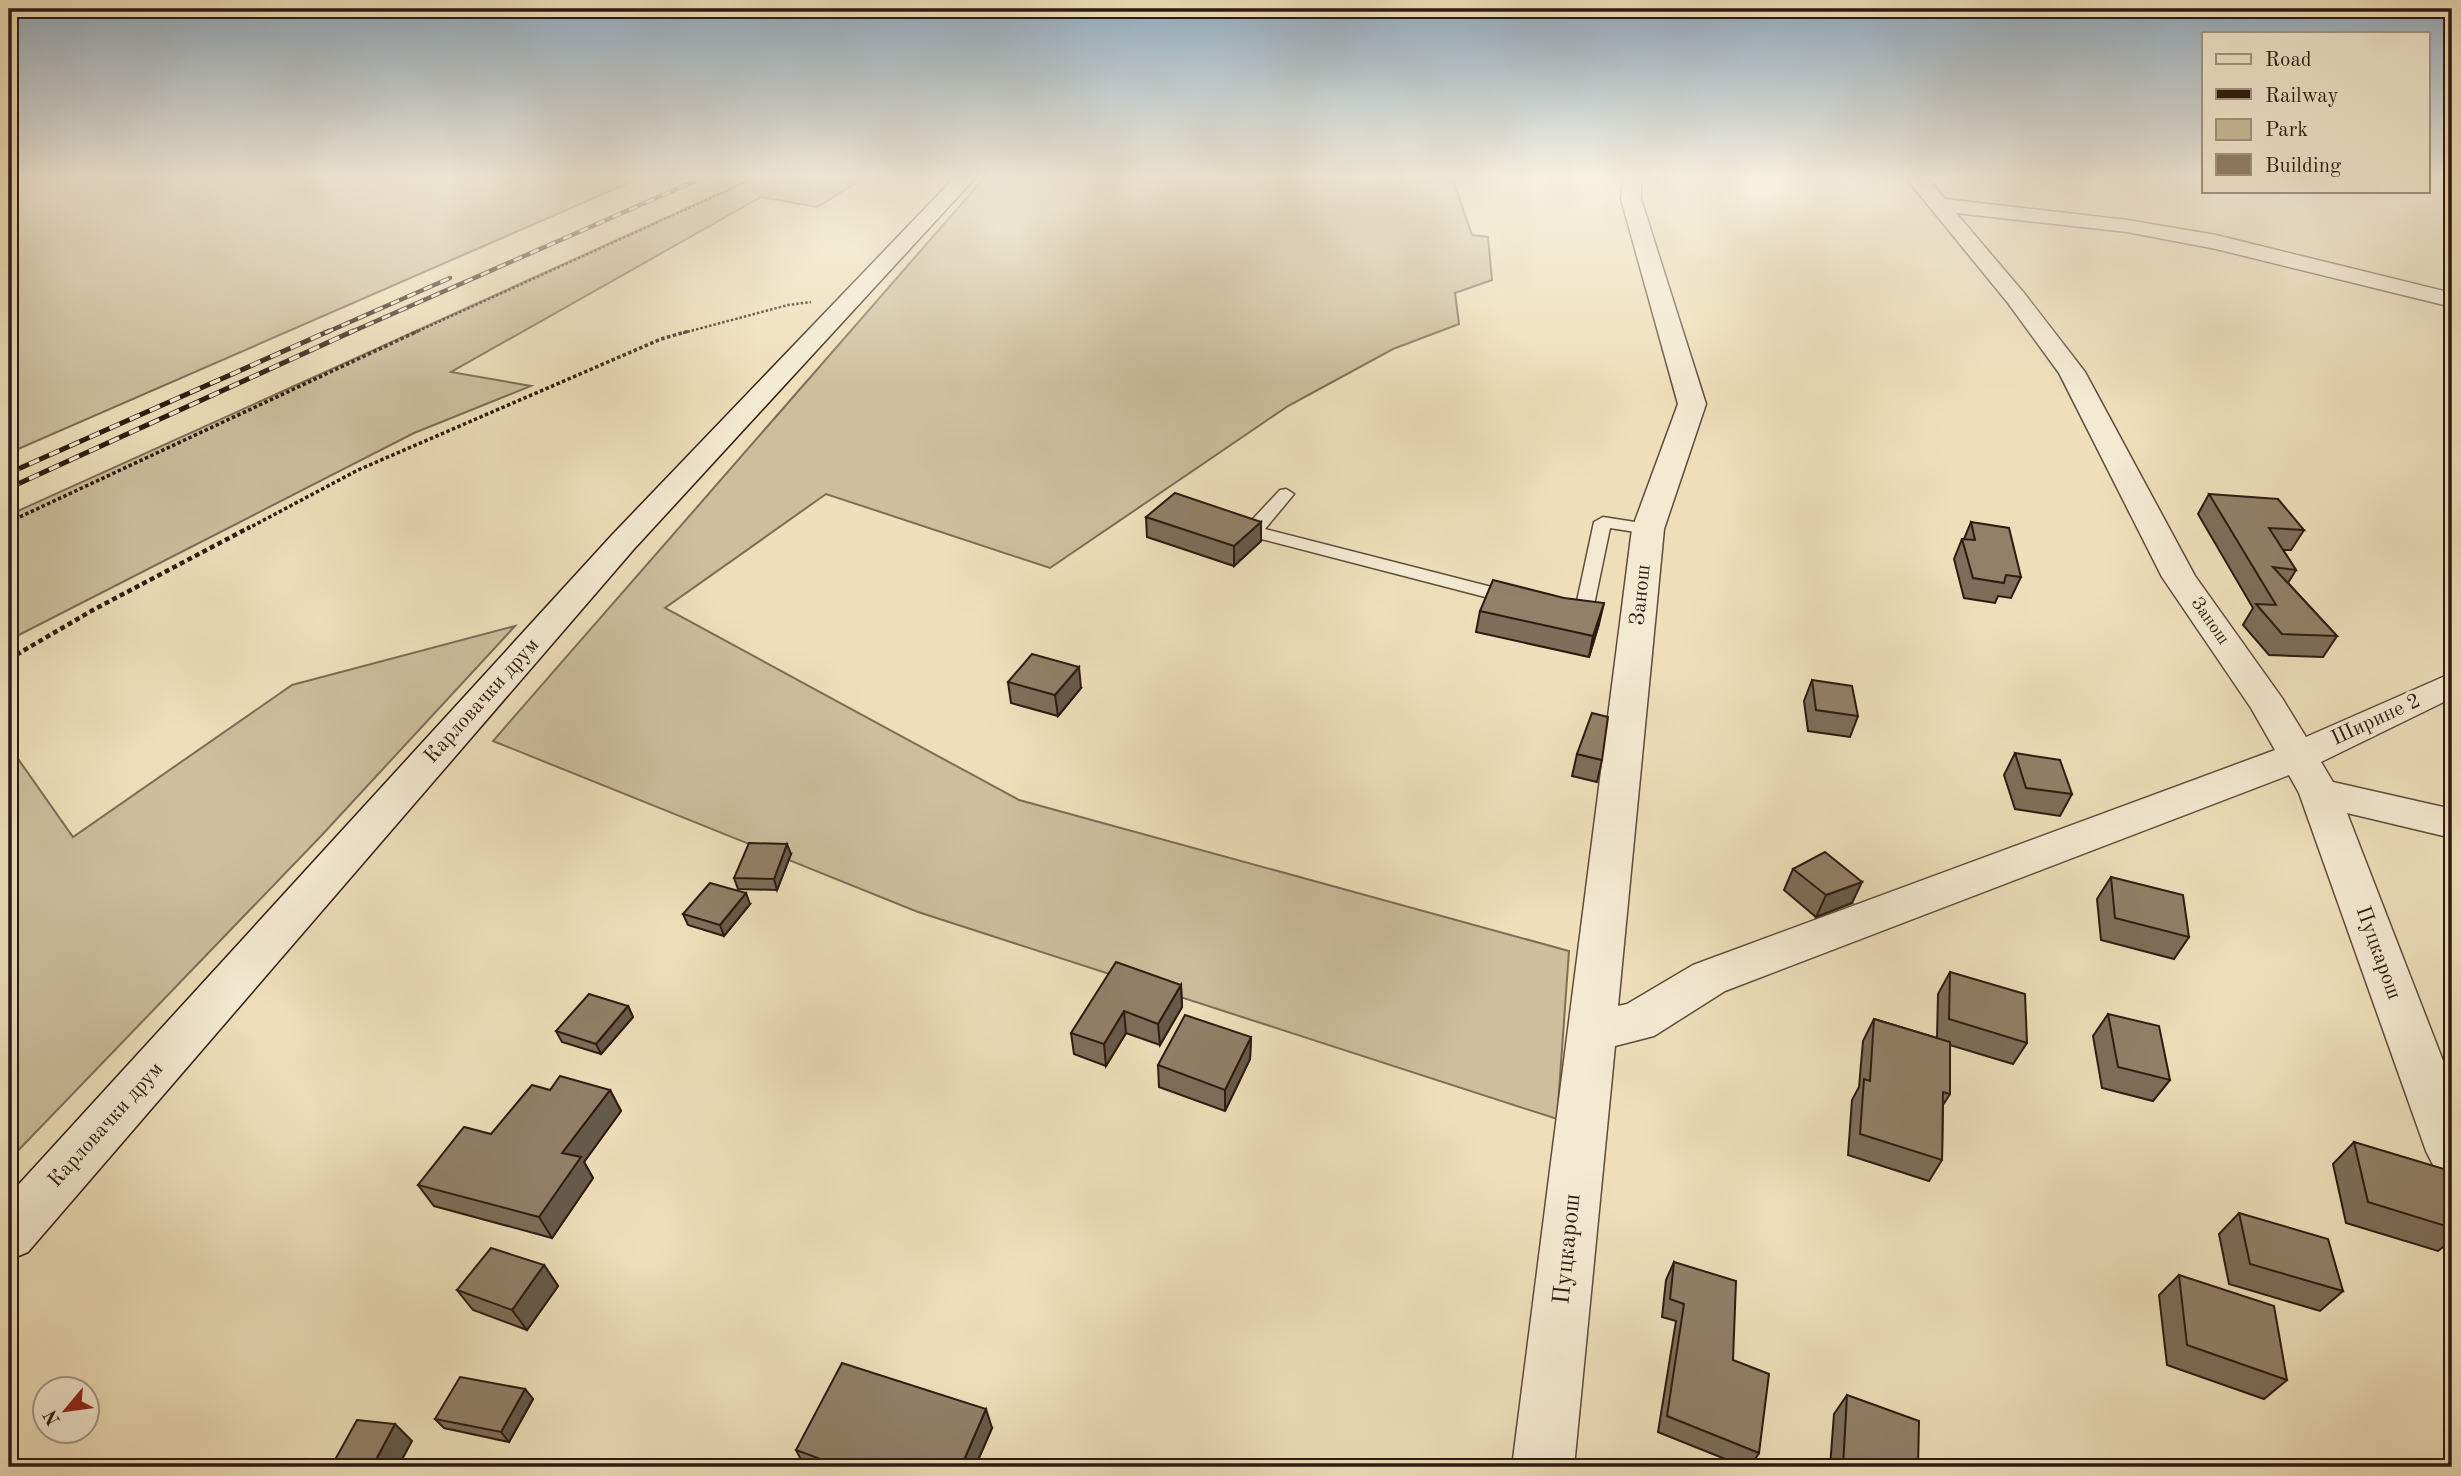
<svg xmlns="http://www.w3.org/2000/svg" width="2461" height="1476" font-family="'Old Standard TT',serif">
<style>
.green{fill:#cdbe9d;stroke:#7e6c57;stroke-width:2}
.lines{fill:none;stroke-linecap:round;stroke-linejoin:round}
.lane-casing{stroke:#5e4b3b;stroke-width:3}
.street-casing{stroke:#5e4b3b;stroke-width:3}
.secondary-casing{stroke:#2e1a11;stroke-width:3}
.path-far2{stroke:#2e1a11;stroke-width:2.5;stroke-dasharray:2.5 2;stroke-linecap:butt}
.path-far1{stroke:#2e1a11;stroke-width:3.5;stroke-dasharray:3.5 2.5;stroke-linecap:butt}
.path{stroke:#2e1a11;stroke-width:4.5;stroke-dasharray:5 3.5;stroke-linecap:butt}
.lane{fill:#f4ead2;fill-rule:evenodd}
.street{fill:#f4ead2;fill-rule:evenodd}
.secondary{fill:#f4ead2;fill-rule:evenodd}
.rail-far1-casing{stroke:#2e1a11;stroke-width:4.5}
.rail-casing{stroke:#2e1a11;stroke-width:5}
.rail-far1{stroke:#f4ead2;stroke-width:2.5;stroke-dasharray:9;stroke-linecap:butt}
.rail{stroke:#f4ead2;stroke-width:3.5;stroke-dasharray:11;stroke-linecap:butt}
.wall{fill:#7e6e5a;stroke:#2e1a11;stroke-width:2}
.shaded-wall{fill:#665a4a;stroke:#2e1a11;stroke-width:2}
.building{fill:#928069;stroke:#2e1a11;stroke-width:2}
.labels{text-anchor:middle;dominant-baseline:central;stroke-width:7;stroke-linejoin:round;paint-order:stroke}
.far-street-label{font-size:18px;fill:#2e1a11;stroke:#f4ead2}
.street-label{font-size:21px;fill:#2e1a11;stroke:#f4ead2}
.near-street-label{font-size:24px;fill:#2e1a11;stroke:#f4ead2}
</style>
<rect width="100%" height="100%" fill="#eedfba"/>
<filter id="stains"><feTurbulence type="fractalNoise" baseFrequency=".00286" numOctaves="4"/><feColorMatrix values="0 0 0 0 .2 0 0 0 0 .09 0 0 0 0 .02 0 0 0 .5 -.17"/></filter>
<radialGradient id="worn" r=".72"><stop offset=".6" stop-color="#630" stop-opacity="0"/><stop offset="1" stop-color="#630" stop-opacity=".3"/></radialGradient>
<g class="green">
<polygon points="9,177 642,177 9,453"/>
<polygon points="756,177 866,177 817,207 761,197 451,372 531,386 414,433 9,640 9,515"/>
<polygon points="985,177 1452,177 1472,235 1488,237 1492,280 1455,293 1459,324 1393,349 1288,406 1050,568 826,494 665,608 1019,800 1569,951 1557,1119 918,912 493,741"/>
<polygon points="515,626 321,836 9,1160 9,746 73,837 292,685"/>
</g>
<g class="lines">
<defs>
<g id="lane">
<polygon points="1286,489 1294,494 1265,529 1523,595 1525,599 1516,605 1250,536 1247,532 1250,522 1280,490"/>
<polygon points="1603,517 1648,524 1657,529 1648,534 1610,528 1594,605 1585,611 1557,614 1555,610 1557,606 1577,601 1594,522"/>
</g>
<polygon id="street" points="1623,177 1646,177 1641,182 1641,199 1706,404 1664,529 1618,1006 1627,1004 1693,965 2275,750 2251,708 2162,577 2059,373 2008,303 1905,177 1926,177 1945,199 2127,220 2216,235 2452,293 2452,307 2216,249 2127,232 1956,213 2024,293 2085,372 2195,576 2282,698 2306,737 2452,673 2452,698 2321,762 2333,782 2452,809 2452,838 2347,813 2452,1084 2452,1174 2434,1167 2426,1151 2299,793 2289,775 1725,991 1654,1036 1615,1046 1574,1467 1512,1467 1632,529 1678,404 1621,199"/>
<polygon id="secondary" points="955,177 976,177 634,549 28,1252 9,1260 9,1195 612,535"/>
</defs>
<use href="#lane" class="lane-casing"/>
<use href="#street" class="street-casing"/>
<use href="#secondary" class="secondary-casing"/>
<g class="path-far2">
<polyline points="414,333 757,177"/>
<polyline points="683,333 788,305 811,302"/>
</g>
<g class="path-far1">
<polyline points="9,522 418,331"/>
<polyline points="247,529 358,470 661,339 689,331"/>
</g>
<polyline class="path" points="9,659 93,610 250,527"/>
<use href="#lane" class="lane"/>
<use href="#street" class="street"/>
<use href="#secondary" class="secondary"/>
<defs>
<g id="rail-far1">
<polyline points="325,333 450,278"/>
<polyline points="349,333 704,177"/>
</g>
<g id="rail">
<polyline points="9,473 329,331"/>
<polyline points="9,488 353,331"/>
</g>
</defs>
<use href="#rail-far1" class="rail-far1-casing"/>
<use href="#rail" class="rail-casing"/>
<use href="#rail-far1" class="rail-far1"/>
<use href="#rail" class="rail"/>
</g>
<g class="wall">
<polygon points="2209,494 2304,530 2291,550 2283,550 2296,570 2288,583 2337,636 2323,657 2269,655 2243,625 2253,608 2198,514"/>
<polygon points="1146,517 1261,541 1234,566 1147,537"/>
<polygon points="1971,522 2021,577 2011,598 1998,596 1995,603 1964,598 1954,559 1962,539 1964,539"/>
<polygon points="1564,598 1599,624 1589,657 1476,632 1480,611"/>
<polygon points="1812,680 1858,716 1850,737 1808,731 1804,701"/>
<polygon points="1008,682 1081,688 1058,716 1011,703"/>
<polygon points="2015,753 2072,794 2060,816 2015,809 2004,775"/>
<polygon points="1577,754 1602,760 1597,782 1572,776"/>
<polygon points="791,854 777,890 738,889 734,878"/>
<polygon points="1793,869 1852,903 1816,917 1784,890"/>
<polygon points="2111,877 2189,937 2174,959 2101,940 2097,899"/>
<polygon points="750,904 724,936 688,925 683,914"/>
<polygon points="1950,972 2027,1043 2013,1064 1950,1045 1950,1094 1943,1105 1942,1160 1929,1181 1848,1155 1852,1100 1859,1087 1863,1041 1874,1019 1937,1038 1938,994"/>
<polygon points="1181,985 1182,1007 1160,1045 1126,1033 1106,1066 1074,1054 1071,1033"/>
<polygon points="628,1006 633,1017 601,1054 562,1042 556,1031"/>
<polygon points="2108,1014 2170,1080 2153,1101 2102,1088 2093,1036"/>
<polygon points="1251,1037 1250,1059 1225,1111 1159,1087 1158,1065"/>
<polygon points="550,1090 610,1090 621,1111 584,1162 593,1178 552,1238 434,1206 418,1185 491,1134"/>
<polygon points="2354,1142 2452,1196 2452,1240 2438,1251 2346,1223 2333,1164"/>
<polygon points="2239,1213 2343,1291 2320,1311 2229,1284 2219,1234"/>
<polygon points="1674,1262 1733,1360 1759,1453 1750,1467 1745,1467 1658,1432 1676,1321 1662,1317 1666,1280"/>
<polygon points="544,1265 558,1286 527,1330 473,1310 457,1290"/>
<polygon points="2179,1275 2287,1380 2264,1399 2167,1365 2159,1295"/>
<polygon points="525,1389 533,1399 509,1442 444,1428 435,1419"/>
<polygon points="1847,1395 1918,1467 1830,1467 1834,1414"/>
<polygon points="992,1428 975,1467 805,1467 796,1450"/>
</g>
<g class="shaded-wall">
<polygon points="1261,522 1261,541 1234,566 1234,546"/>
<polygon points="1604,603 1599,624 1589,657 1593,636"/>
<polygon points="1079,667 1081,688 1058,716 1055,695"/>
<polygon points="787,844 791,854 777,890 774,879"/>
<polygon points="1862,882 1852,903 1816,917 1826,895"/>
<polygon points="746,893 750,904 724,936 720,925"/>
<polygon points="1181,985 1182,1007 1160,1045 1158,1024"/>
<polygon points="628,1006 633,1017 601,1054 596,1044"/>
<polygon points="1124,1011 1126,1033 1106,1066 1104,1044"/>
<polygon points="1251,1037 1250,1059 1225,1111 1225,1090"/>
<polygon points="610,1090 621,1111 584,1162 593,1178 552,1238 539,1217 562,1153"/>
<polygon points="544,1265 558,1286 527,1330 512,1310"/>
<polygon points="525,1389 533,1399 509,1442 501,1432"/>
<polygon points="986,1409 992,1428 975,1467 961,1467"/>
<polygon points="395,1424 412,1441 398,1467 372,1467"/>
</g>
<g class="building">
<polygon points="1175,493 1261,522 1234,546 1146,517"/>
<polygon points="2209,494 2278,499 2304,530 2269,528 2296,570 2273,567 2337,636 2282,634 2256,604 2276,605"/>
<polygon points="1971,522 2009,528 2021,577 2006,575 2004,583 1973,578 1962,539 1975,540"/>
<polygon points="1493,580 1564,598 1604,603 1593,636 1480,611"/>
<polygon points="1032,654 1079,667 1055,695 1008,682"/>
<polygon points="1812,680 1852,686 1858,716 1816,710"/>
<polygon points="1592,713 1608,717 1602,760 1577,754"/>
<polygon points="2015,753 2060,760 2072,794 2026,788"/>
<polygon points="749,843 787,844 774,879 734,878"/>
<polygon points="1825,852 1862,882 1826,895 1793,869"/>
<polygon points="2111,877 2183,895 2189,937 2115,918"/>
<polygon points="710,883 746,893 720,925 683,914"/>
<polygon points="1116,962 1181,985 1158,1024 1124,1011 1104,1044 1071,1033"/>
<polygon points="1950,972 2025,994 2027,1043 1949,1019"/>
<polygon points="589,994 628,1006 596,1044 556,1031"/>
<polygon points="2108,1014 2159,1026 2170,1080 2118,1067"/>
<polygon points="1185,1015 1251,1037 1225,1090 1158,1065"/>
<polygon points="1874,1019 1950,1042 1950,1094 1943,1092 1942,1160 1860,1134 1864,1079 1870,1081"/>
<polygon points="560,1076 610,1090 562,1153 581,1157 539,1217 418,1185 464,1127 491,1134 532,1085 550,1090"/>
<polygon points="2354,1142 2444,1169 2452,1196 2452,1228 2368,1202"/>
<polygon points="2239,1213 2328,1239 2343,1291 2250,1264"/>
<polygon points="491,1248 544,1265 512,1310 457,1290"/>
<polygon points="1674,1262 1736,1281 1733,1360 1769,1374 1759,1453 1667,1416 1684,1304 1670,1299"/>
<polygon points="2179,1275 2274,1306 2287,1380 2187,1345"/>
<polygon points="842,1363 986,1409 961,1467 842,1467 796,1450"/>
<polygon points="460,1377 525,1389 501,1432 435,1419"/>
<polygon points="1847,1395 1919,1421 1918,1467 1843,1467"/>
<polygon points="357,1420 395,1424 372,1467 331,1467"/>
<polygon points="305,1459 327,1467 298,1467"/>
</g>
<linearGradient id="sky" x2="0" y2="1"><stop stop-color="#90aabf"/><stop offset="0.46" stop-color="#f7f1e0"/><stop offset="1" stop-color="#f7f1e0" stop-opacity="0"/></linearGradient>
<rect width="2461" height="384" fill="url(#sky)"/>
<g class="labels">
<g class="far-street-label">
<text transform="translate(2210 621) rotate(55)">Занош</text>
</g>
<g class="street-label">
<text transform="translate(1641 595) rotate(-84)">Занош</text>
<text transform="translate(482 701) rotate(-48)">Карловачки друм</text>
<text transform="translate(2376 720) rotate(-25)">Ширине 2</text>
<text transform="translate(2378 953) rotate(70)">Пуцкарош</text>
<text transform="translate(106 1125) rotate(-48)">Карловачки друм</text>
</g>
<g class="near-street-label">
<text transform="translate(1568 1249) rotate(-84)">Пуцкарош</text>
</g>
</g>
<rect width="2461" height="1476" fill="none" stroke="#eedfba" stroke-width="35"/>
<rect x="10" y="10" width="2440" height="1455" fill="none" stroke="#2e1a11" stroke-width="3.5"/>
<rect x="18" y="18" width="2426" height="1441" fill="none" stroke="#2e1a11" stroke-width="2"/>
<rect x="2202" y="32" width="228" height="161" fill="#f4ead2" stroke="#a59785" stroke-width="2"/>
<rect x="2216" y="54" width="35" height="10" fill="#f4ead2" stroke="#a59785" stroke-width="2"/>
<text x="2265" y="66" font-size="21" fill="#2e1a11">Road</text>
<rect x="2216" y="89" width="35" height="10" fill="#2e1a11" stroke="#a59785" stroke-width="2"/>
<text x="2265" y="102" font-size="21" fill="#2e1a11">Railway</text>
<rect x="2216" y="119" width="35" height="21" fill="#cdbe9d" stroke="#a59785" stroke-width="2"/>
<text x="2265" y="136" font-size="21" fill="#2e1a11">Park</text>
<rect x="2216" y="154" width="35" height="21" fill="#928069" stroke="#a59785" stroke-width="2"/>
<text x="2265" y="172" font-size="21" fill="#2e1a11">Building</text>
<g transform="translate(66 1410) rotate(241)"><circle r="33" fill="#f4ead2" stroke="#a59785" stroke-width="2"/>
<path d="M0-5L12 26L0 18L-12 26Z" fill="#8f2418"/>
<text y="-10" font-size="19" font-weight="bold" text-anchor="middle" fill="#2e1a11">N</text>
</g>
<rect width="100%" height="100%" filter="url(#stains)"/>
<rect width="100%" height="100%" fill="url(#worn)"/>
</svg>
